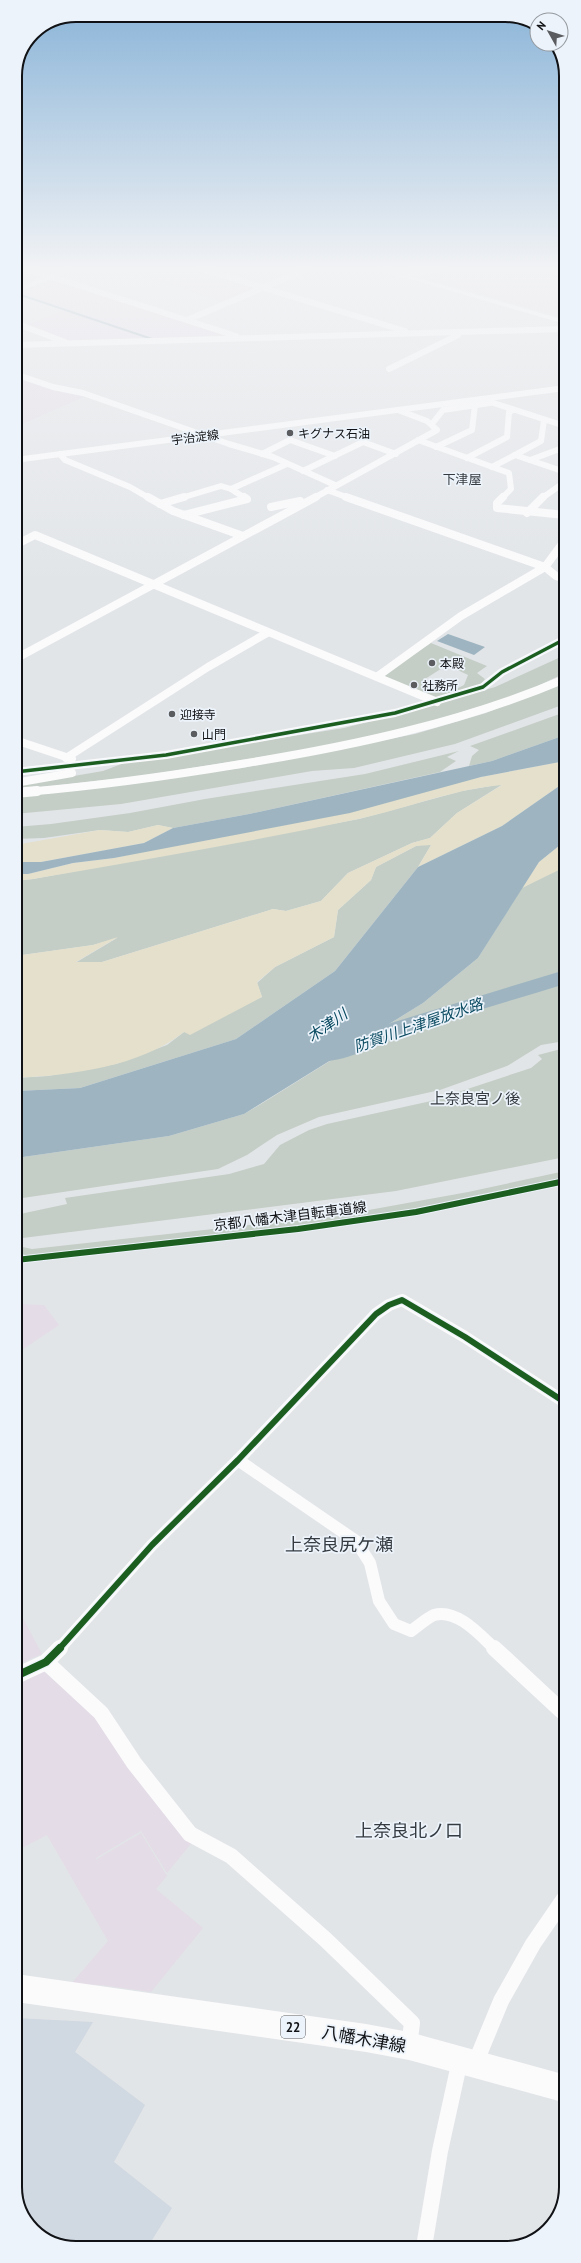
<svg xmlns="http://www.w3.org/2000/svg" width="581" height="2263" font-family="'PT Sans','Noto Sans JP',sans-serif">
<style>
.built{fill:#d0d8e1}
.industrial{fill:#e4dce7}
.green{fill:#c4cec6}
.sand{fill:#e4e0cc}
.water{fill:#9eb5c1}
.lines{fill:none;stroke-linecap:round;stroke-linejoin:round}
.stream{stroke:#9eb5c1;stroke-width:2}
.river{fill:#9eb5c1;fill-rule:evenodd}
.minor-far4{stroke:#fbfbfc;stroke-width:6}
.minor-far3{stroke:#fbfbfc;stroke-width:8}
.minor-far2{stroke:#fbfbfc;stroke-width:10}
.minor-far1{stroke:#fbfbfc;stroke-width:12}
.minor{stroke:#fbfbfc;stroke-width:16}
.tertiary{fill:#fbfbfc;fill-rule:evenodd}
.primary{fill:#fbfbfc;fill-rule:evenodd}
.cycleway-far2-casing{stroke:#ecf3fa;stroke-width:5.5}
.cycleway-far1-casing{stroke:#ecf3fa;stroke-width:8}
.cycleway-casing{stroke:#ecf3fa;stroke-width:10}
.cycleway-far2{stroke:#1b5e20;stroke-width:3.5}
.cycleway-far1{stroke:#1b5e20;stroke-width:6}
.cycleway{stroke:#1b5e20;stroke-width:8}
.poi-dot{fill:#5a5c5f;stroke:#ecf3fa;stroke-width:1.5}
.labels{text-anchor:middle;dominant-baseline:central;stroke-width:3.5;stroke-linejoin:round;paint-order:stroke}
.far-poi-label{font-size:12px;fill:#101215;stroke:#ecf3fa;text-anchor:start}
.far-street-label{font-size:12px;fill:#101215;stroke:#ecf3fa}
.far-quarter-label{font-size:13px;fill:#353b40;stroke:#ecf3fa}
.shield{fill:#ecf3fa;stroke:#52565a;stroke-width:1}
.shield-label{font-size:13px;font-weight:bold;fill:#101215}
.street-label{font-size:14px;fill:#101215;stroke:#ecf3fa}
.water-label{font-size:15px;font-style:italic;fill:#0b4b62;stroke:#ecf3fa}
.neighbourhood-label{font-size:15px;fill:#353b40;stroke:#ecf3fa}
.near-street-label{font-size:17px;fill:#101215;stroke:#ecf3fa}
.near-neighbourhood-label{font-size:18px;fill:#353b40;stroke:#ecf3fa}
.rim{fill:none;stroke:#101215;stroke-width:2}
</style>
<rect width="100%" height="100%" fill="#e2e5e8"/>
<polygon class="built" points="16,2018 93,2022 75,2052 145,2105 114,2162 172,2208 147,2248 71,2248 36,2233 16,2199"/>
<g class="industrial">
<polygon points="15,267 17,267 44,275 15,286"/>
<polygon points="111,267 189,267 258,288 224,302"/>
<polygon points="468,267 565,267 565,318 419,277 421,275 433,272"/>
<polygon points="55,279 229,335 152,338 18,293"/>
<polygon points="64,310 150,338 66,340 25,326"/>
<polygon points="15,378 48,389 83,397 15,427"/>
<polygon points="16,1304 44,1305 59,1325 16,1354"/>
<polygon points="16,1605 42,1654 16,1665"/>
<polygon points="43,1671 93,1714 194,1840 167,1873 141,1831 96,1858 99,1866 97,1859 141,1833 167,1876 156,1889 203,1928 151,1992 101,1985 71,1984 108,1941 47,1835 20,1849 16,1841 16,1683"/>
</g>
<g class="green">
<path d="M431,643L487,666L477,673L485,679L481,684L456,693L454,690L464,685L468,675L447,665L425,679L429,683C441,682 447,684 453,694L439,698L381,676Z"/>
<polygon points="565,655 565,673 521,694 419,725 318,748 141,776 15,790 15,786 103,771 124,763 344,728 427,707 495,687"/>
<polygon points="565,681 565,704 455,744 354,768 312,771 121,804 15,814 15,796 242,768 415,734 486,713"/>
<polygon points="565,712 565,735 492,761 469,766 472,756 479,750 470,746"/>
<polygon points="459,751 447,757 456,761 440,772 249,814 173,828 158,825 128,832 100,830 44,838 15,839 15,827 51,824 130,813 205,799 365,774"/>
<polygon points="503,784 457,813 430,838 412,843 348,873 321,901 286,911 273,909 102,962 75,963 117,938 93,945 15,956 15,881 33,879 359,819 462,791"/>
<polygon points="426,844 431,845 418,867 335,971 236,1039 80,1088 16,1091 16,1078 48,1076 116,1064 167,1045 184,1032 262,997 257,983 275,967 334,937 338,910 371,880 376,867 416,846"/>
<polygon points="563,866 565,867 565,1041 541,1045 507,1066 440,1090 319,1117 277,1135 247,1155 218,1169 16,1199 16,1158 169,1136 244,1114 261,1104 423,1003 478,958 522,888"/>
<polygon points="565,1048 565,1157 396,1191 23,1238 18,1246 32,1249 341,1215 468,1192 565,1171 565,1178 471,1199 339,1221 31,1256 16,1253 16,1213 20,1214 67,1204 65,1198 229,1174 264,1164 280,1145 309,1130 327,1124 431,1101 531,1068 542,1059 538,1055"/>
</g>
<g class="sand">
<path d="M565,761V782L502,826L418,867L431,845L416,846L376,867L371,880L338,910L334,937L275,967L257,982L262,997L190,1035L184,1032C139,1067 72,1075 16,1078L15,956L93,945L118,937L76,962H102L273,909L286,911L321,901L348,873L412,843L430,838L457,813L502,785C452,789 406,809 358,819C250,842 141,860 33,879L15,881V874H28L73,863L114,858L481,777Z"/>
<polygon points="158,825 173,828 144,843 41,862 15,862 15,845 100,830 128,832"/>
<polygon points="565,841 565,867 522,888 539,862"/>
</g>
<g class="water">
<polygon points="448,634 485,647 474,655 437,641"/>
<polygon points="565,735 565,761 481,777 350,813 114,858 73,863 28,874 15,874 15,862 41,862 144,843 173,828 249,814 492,761"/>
<polygon points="565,782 565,841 539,862 478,958 423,1003 244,1114 169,1136 16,1158 16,1091 80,1088 236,1039 335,971 418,867 502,826"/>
</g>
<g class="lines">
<polyline class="stream" points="15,293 155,340"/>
<path class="river" d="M565,970V984C513,1000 460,1015 408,1033C382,1042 337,1068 310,1060L307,1055L310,1050L346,1041L391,1023Z"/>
<g class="minor-far4">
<polyline points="21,267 236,336"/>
<polyline points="195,267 405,331"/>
<polyline points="399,275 457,267"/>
<polyline points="187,320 312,267"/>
<polyline points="15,323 65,342"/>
<polyline points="15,345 565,329"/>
<polyline points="389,369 458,335"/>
<polyline points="15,374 53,387 83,393 229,444 273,457 335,485"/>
<polyline points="481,399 565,426"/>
<polyline points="432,424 443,410 490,403"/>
<polyline points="418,440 509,473 511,489 502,498"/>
<polyline points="436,447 472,430 475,405"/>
<polyline points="60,454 65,460 130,487 149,498"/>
<polyline points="262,454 290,440 335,456"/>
<polyline points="515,455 541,441 544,420"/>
<polyline points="467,458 507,437 509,412 513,410"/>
<polyline points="530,460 565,447"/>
<polyline points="492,467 515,455 565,472"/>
<polyline points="303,471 363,442 396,454"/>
<polyline points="231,489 245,498"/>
<polyline points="327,490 349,498"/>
<polyline points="181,498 221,486 231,489 287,464"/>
<polyline points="314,498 437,430 427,421 398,410"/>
<polyline points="542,498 565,482"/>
</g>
<g class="minor-far3">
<polyline points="148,497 173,511 243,536"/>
<polyline points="346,497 545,567 556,576 565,579"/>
<polyline points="503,497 497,503 497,508 565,515"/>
<polyline points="160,504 184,497"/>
<polyline points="271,507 300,501"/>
<polyline points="527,513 543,497"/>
<polyline points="184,515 247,499 244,497"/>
<polyline points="15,545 35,535 437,702"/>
<polyline points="15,659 316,497"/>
<polyline points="378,676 461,616 545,567 565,540"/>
<polyline points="15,740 72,759"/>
<polyline points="66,758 208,667 267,633"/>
<polyline points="15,772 166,755 395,713 483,687 502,672 565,639"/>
<polyline points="15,783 72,773"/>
<path d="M25,792C97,786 169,776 241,764C352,746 461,723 565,679"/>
</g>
<polyline class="minor-far2" points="15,793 37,791"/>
<g class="minor-far1">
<path d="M238,1460L356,1541L370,1563L379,1601L394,1624L411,1631C418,1626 427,1618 434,1615C457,1608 481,1636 495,1649"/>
<polyline points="59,1649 152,1545 238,1460 376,1314 389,1305 402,1300 465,1337 566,1403"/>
</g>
<g class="minor">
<polyline points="494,1648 566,1715"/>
<polyline points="46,1662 101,1713 134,1763 190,1834 231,1856 325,1939 412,2023 409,2046"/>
<polyline points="16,1676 46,1662 60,1648"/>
<polyline points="475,2064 501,2001 533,1944 566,1896"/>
<polyline points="424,2247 440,2151 460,2060"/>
</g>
<g class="tertiary">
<polygon points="73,267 82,267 15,293 15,289"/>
<polygon points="368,267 379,267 565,320 565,324"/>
</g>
<g class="primary">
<polygon points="565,385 565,391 15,463 15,457"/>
<polygon points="16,1974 366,2024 409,2032 566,2075 566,2103 409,2060 366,2052 16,2002"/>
</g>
<defs>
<polyline id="cycleway-far2" points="15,772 166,755 395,713 483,687 502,672 565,639"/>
<g id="cycleway-far1">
<polyline points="16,1260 298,1229 416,1212 565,1181"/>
<polyline points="59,1649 152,1545 238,1460 376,1314 389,1305 402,1300 465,1337 566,1403"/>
</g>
<polyline id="cycleway" points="16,1676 46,1662 60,1648"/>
</defs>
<use href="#cycleway-far2" class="cycleway-far2-casing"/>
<use href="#cycleway-far1" class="cycleway-far1-casing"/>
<use href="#cycleway" class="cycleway-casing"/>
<use href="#cycleway-far2" class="cycleway-far2"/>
<use href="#cycleway-far1" class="cycleway-far1"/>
<use href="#cycleway" class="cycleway"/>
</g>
<linearGradient id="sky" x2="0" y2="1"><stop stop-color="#8ab4d8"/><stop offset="0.46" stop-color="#f2f3f5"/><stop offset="1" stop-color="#f2f3f5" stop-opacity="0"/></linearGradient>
<rect width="581" height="584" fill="url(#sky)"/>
<g class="poi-dot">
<circle cx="290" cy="433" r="4"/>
<circle cx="432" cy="663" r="4"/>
<circle cx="414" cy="685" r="4"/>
<circle cx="172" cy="714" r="4"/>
<circle cx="194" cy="734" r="4"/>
</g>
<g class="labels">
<g class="far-poi-label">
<text x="298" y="433">キグナス石油</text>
<text x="440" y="663">本殿</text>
<text x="422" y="685">社務所</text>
<text x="180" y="714">迎接寺</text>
<text x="202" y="734">山門</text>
</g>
<g class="far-street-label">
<text transform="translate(195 437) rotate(-7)">宇治淀線</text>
</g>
<g class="far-quarter-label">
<text x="462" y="479">下津屋</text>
</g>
<rect class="shield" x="281" y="2016" width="24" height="22" rx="3"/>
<g class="shield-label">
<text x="293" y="2027">22</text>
</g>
<g class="street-label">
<text transform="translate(290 1216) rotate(-7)">京都八幡木津自転車道線</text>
</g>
<g class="water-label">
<text transform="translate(327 1025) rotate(-35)">木津川</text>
<text transform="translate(418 1025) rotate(-19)">防賀川上津屋放水路</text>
</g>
<g class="neighbourhood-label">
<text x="475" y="1098">上奈良宮ノ後</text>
</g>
<g class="near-street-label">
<text transform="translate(364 2039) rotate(10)">八幡木津線</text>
</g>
<g class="near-neighbourhood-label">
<text x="339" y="1544">上奈良尻ケ瀬</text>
<text x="409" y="1830">上奈良北ノ口</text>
</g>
</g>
<path d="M0 0H581V2263H0ZM76 22H505A54 54 0 0 1 559 76V2187A54 54 0 0 1 505 2241H76A54 54 0 0 1 22 2187V76A54 54 0 0 1 76 22Z" fill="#ecf3fa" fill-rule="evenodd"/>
<path class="rim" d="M76 22H505A54 54 0 0 1 559 76V2187A54 54 0 0 1 505 2241H76A54 54 0 0 1 22 2187V76A54 54 0 0 1 76 22Z"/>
<g transform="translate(549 32) rotate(309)"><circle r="19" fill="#ecf3fa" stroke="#94999e"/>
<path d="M0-3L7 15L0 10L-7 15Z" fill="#5a5c5f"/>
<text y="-6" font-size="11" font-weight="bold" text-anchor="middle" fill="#101215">N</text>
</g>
</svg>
